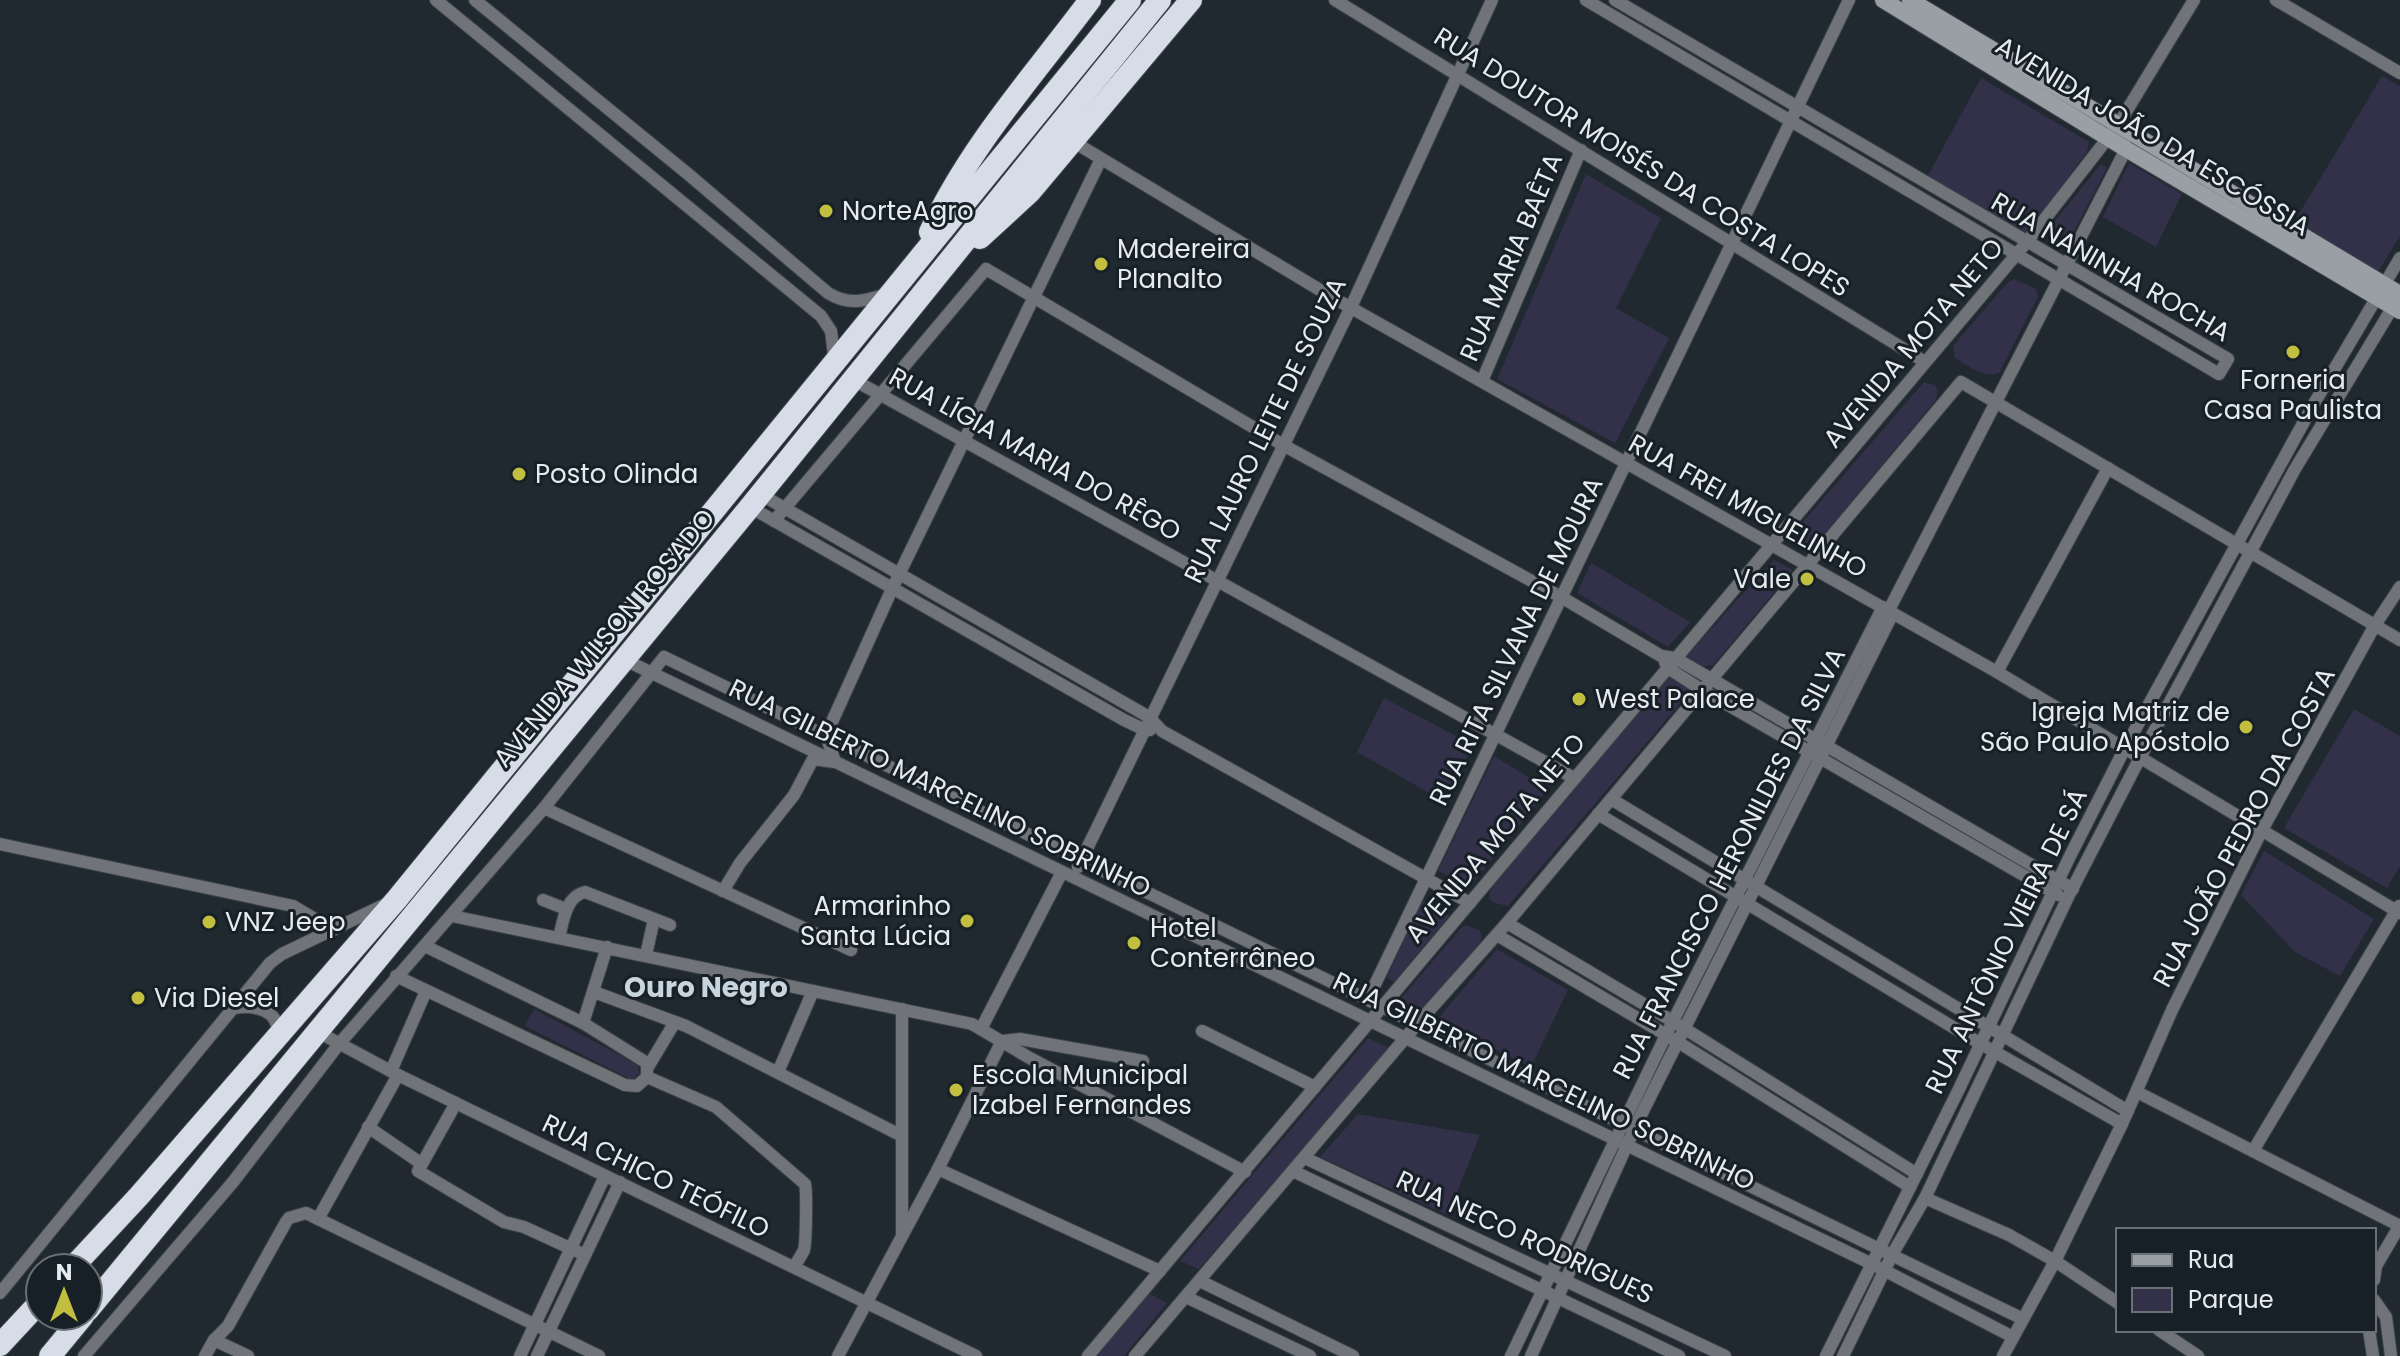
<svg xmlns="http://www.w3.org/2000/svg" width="2400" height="1356" font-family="Poppins,sans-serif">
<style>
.green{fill:#333049}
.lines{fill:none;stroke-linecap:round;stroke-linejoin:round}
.street-casing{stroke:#3c444a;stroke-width:14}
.secondary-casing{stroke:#3c444a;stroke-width:18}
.highway-casing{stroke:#3c444a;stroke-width:24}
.street{stroke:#707378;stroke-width:12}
.secondary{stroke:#9a9ea5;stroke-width:16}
.highway{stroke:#d6dde8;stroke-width:22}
.poi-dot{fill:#c1be40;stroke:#162026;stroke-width:3}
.labels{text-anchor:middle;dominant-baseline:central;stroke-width:6;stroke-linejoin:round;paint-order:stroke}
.street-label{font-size:26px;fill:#e5ebef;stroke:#162026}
.poi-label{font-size:26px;fill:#e5ebef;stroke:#162026;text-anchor:start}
.neighbourhood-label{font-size:28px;font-weight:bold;fill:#c9d5de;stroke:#162026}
</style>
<rect width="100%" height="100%" fill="#20292f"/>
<g class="green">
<polygon points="2382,76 2400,86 2400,236 2378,272 2294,222"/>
<polygon points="1981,78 2089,142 2087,152 2027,234 1927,177"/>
<polygon points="2129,163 2182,194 2156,247 2103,217"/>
<polygon points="2101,164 2107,168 2067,245 2063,247 2055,245 2048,237 2050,227"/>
<polygon points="1586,174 1661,218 1616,308 1669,338 1615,443 1497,379"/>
<path d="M2014,279L2036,289L2038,297L1999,373C1983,379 1969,366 1955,358L1953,346L2007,283Z"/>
<polygon points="1924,382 1935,385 1938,392 1935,401 1816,544 1811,546 1801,544 1795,538 1796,530"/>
<polygon points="1774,560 1793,570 1713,665 1701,667 1685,657"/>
<polygon points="1591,563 1600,568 1690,622 1668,647 1577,593"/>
<polygon points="1668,678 1679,678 1688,684 1688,694 1508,906 1494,903 1489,898 1490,891 1498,880"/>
<polygon points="1384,698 1473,745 1447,803 1357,752"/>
<polygon points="2354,709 2400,736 2400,866 2387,888 2284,828"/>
<polygon points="1494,756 1548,789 1469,888 1438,871"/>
<polygon points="2264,851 2374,919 2340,976 2295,952 2241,895"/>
<polygon points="1423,900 1449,916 1394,982 1387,977"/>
<polygon points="1467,925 1480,931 1482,937 1479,943 1422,1010 1404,1008 1402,997 1463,926"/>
<polygon points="1497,949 1568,990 1531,1067 1436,1021"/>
<polygon points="534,1009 638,1065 639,1073 632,1080 525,1026"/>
<polygon points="1368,1038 1390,1048 1199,1269 1180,1261"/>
<polygon points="1358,1114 1480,1135 1448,1215 1320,1157"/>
<polygon points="1148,1293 1167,1303 1124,1356 1097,1356"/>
</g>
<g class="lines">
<defs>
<g id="street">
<polyline points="436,0 821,316 831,331 835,363"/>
<path d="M475,0L688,174L828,293C849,306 865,301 887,294"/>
<polyline points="1335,0 1925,362"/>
<polyline points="1586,0 2219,374 2228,359 1615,0"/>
<polyline points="2276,0 2400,73"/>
<polyline points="1072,141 1330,296 1997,672 2400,913"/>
<polyline points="852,379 1574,778"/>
<polyline points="1482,381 1581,150"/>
<polyline points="760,494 1149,717 1162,731 1470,903"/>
<polyline points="750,507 1124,720 1143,729 1150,730"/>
<polyline points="774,521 986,269 1283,445 1561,597 1661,656 1675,658 2073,889"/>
<polyline points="1889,610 2126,149 2118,125"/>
<polyline points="623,659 1872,1264 2013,1337"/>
<polyline points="1665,662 1668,668 1702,690 2058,895"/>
<polyline points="1997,672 2108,468"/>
<polyline points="1611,799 2128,1111"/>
<polyline points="544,808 851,950"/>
<polyline points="1598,814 1981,1044 2122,1124"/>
<polyline points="0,844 293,906 333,930"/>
<polyline points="1078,867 1351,307 1492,0"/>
<polyline points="723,891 740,863 794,795 813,759 835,762 826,735 892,589 1101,159"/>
<polyline points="543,900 566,909"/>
<polyline points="452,916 972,1024 1028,1057 1245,1172"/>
<polyline points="1507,923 1674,1022 1917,1174"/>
<polyline points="1497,935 1678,1042 1910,1187"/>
<path d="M559,938C563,921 566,896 585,892L670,925"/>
<polyline points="646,955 654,919"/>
<polyline points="396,976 625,1085 637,1086 647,1077 647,1063 583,1023 425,946"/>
<polyline points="594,992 686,1026 902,1136"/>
<polyline points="1368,999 1849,0"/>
<path d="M234,1008C254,1005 279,1009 278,1034"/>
<polyline points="902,1009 902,1234"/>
<polyline points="583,1023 607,947"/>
<polyline points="981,1029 1062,872"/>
<polyline points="1202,1031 1315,1087"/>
<polyline points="318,1032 398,1075 976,1356"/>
<polyline points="1002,1041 1020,1039 1143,1061"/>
<polyline points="648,1067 675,1022"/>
<polyline points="391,1071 426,991"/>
<polyline points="778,1072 813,991"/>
<path d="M647,1077L716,1107L805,1184C807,1191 806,1243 804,1250C801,1256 797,1262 794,1267"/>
<polyline points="2137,1092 2400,1226"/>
<polyline points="456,1103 418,1171 504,1222 524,1227 585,1255"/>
<polyline points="368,1127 422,1164"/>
<polyline points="2253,1151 2399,906"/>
<polyline points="1305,1158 1725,1356"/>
<polyline points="938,1169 1160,1271"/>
<polyline points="1293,1171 1679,1356"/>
<polyline points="1925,1198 2009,1235 2055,1261 2118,1303"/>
<polyline points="318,1219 398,1075"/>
<polyline points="2374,1280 2376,1266 2400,1225"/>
<polyline points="1200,1281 1353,1356"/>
<polyline points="0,1293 270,963 282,954 386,904"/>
<polyline points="1186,1297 1310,1356"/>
<polyline points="2374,1300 2386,1317 2391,1356"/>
<polyline points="2159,1330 2198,1356"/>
<polyline points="2369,1330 2373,1356"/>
<polyline points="214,1340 248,1356"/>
<polyline points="84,1356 233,1182 339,1044 544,808 664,657 2023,1319"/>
<polyline points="205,1356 214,1340 228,1326 286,1222 289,1218 306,1213 599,1356"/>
<polyline points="520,1356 605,1176"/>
<polyline points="537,1356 620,1182"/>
<polyline points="838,1356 938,1169 1002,1041"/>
<polyline points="1088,1356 2026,243 2118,125 2194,0"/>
<polyline points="1135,1356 1418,1023 1507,923 1961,382 2400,640"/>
<polyline points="1511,1356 1666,1035 1883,607"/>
<polyline points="1531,1356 1638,1121 1893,613"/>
<polyline points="1826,1356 1959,1089 2071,854 2125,748 2312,407 2400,258"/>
<polyline points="1843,1356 1893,1253 1925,1198 2069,895 2143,752 2295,469 2397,300"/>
<polyline points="2003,1356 2055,1261 2122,1124 2172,1010 2262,830 2375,625 2400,587"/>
</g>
<g id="secondary">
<polyline points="1883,0 2126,149 2400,311"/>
<polyline points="1910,0 2400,294"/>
</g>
<g id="highway">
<path d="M930,232C969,147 1034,75 1090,0"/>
<polyline points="980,238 1030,192 1191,0"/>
<polyline points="72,1268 139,1196 397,899 1130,0"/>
<polyline points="88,1310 750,507 1160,0"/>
<polyline points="0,1345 40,1302"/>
<polyline points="50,1356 83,1316"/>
</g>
</defs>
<use href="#street" class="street-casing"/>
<use href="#secondary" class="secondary-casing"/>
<use href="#highway" class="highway-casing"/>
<use href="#street" class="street"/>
<use href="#secondary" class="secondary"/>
<use href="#highway" class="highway"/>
</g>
<g class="poi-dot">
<circle cx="826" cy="211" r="8"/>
<circle cx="1101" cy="264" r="8"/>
<circle cx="2293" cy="352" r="8"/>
<circle cx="519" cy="474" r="8"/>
<circle cx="1807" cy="579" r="8"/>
<circle cx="1579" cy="699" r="8"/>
<circle cx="2246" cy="727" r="8"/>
<circle cx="967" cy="921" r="8"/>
<circle cx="209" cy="922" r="8"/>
<circle cx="1134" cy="943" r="8"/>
<circle cx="138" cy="998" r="8"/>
<circle cx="956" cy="1090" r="8"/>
</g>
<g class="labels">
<g class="street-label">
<text transform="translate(2153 136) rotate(31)">AVENIDA JOÃO DA ESCÓSSIA</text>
<text transform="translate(1642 162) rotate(32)">RUA DOUTOR MOISÉS DA COSTA LOPES</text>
<text transform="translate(1511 257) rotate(-67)">RUA MARIA BAÊTA</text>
<text transform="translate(2111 267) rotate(30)">RUA NANINHA ROCHA</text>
<text transform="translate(1913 343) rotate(-50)">AVENIDA MOTA NETO</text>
<text transform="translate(1265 430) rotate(-64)">RUA LAURO LEITE DE SOUZA</text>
<text transform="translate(1035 454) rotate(29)">RUA LÍGIA MARIA DO RÊGO</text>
<text transform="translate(1748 506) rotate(29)">RUA FREI MIGUELINHO</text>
<text transform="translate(604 638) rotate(-50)">AVENIDA WILSON ROSADO</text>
<text transform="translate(1516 641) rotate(-64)">RUA RITA SILVANA DE MOURA</text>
<text transform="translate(940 788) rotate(26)">RUA GILBERTO MARCELINO SOBRINHO</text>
<text transform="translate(2244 827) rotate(-62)">RUA JOÃO PEDRO DA COSTA</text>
<text transform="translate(1495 838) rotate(-50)">AVENIDA MOTA NETO</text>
<text transform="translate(1729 863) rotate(-63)">RUA FRANCISCO HERONILDES DA SILVA</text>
<text transform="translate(2006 941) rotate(-64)">RUA ANTÔNIO VIEIRA DE SÁ</text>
<text transform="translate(1544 1081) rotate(26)">RUA GILBERTO MARCELINO SOBRINHO</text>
<text transform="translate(656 1176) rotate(26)">RUA CHICO TEÓFILO</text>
<text transform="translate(1525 1237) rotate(25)">RUA NECO RODRIGUES</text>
</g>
<g class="poi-label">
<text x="842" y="211">NorteAgro</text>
<text x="1117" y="249">Madereira<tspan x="1117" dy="30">Planalto</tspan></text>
<text x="2293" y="380" text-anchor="middle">Forneria<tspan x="2293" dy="30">Casa Paulista</tspan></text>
<text x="535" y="474">Posto Olinda</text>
<text x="1791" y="579" text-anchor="end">Vale</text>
<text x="1595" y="699">West Palace</text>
<text x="2230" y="712" text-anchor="end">Igreja Matriz de<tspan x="2230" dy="30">São Paulo Apóstolo</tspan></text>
<text x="951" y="906" text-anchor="end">Armarinho<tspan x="951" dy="30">Santa Lúcia</tspan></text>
<text x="225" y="922">VNZ Jeep</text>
<text x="1150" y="928">Hotel<tspan x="1150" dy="30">Conterrâneo</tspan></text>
<text x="154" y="998">Via Diesel</text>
<text x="972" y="1075">Escola Municipal<tspan x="972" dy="30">Izabel Fernandes</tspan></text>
</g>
<g class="neighbourhood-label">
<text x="706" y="987">Ouro Negro</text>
</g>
</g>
<rect x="2116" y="1228" width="260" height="104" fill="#162026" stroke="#697176" stroke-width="2"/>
<rect x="2132" y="1254" width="40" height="12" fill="#9a9ea5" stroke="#697176" stroke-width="2"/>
<text x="2188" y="1268" font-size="24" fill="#e5ebef">Rua</text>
<rect x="2132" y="1288" width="40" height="24" fill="#333049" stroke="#697176" stroke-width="2"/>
<text x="2188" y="1308" font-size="24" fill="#e5ebef">Parque</text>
<g transform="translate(64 1292)"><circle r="38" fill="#162026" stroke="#697176" stroke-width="2"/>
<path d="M0-6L14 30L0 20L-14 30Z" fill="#c1be40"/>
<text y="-12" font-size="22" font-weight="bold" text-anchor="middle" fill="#e5ebef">N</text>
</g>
</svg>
